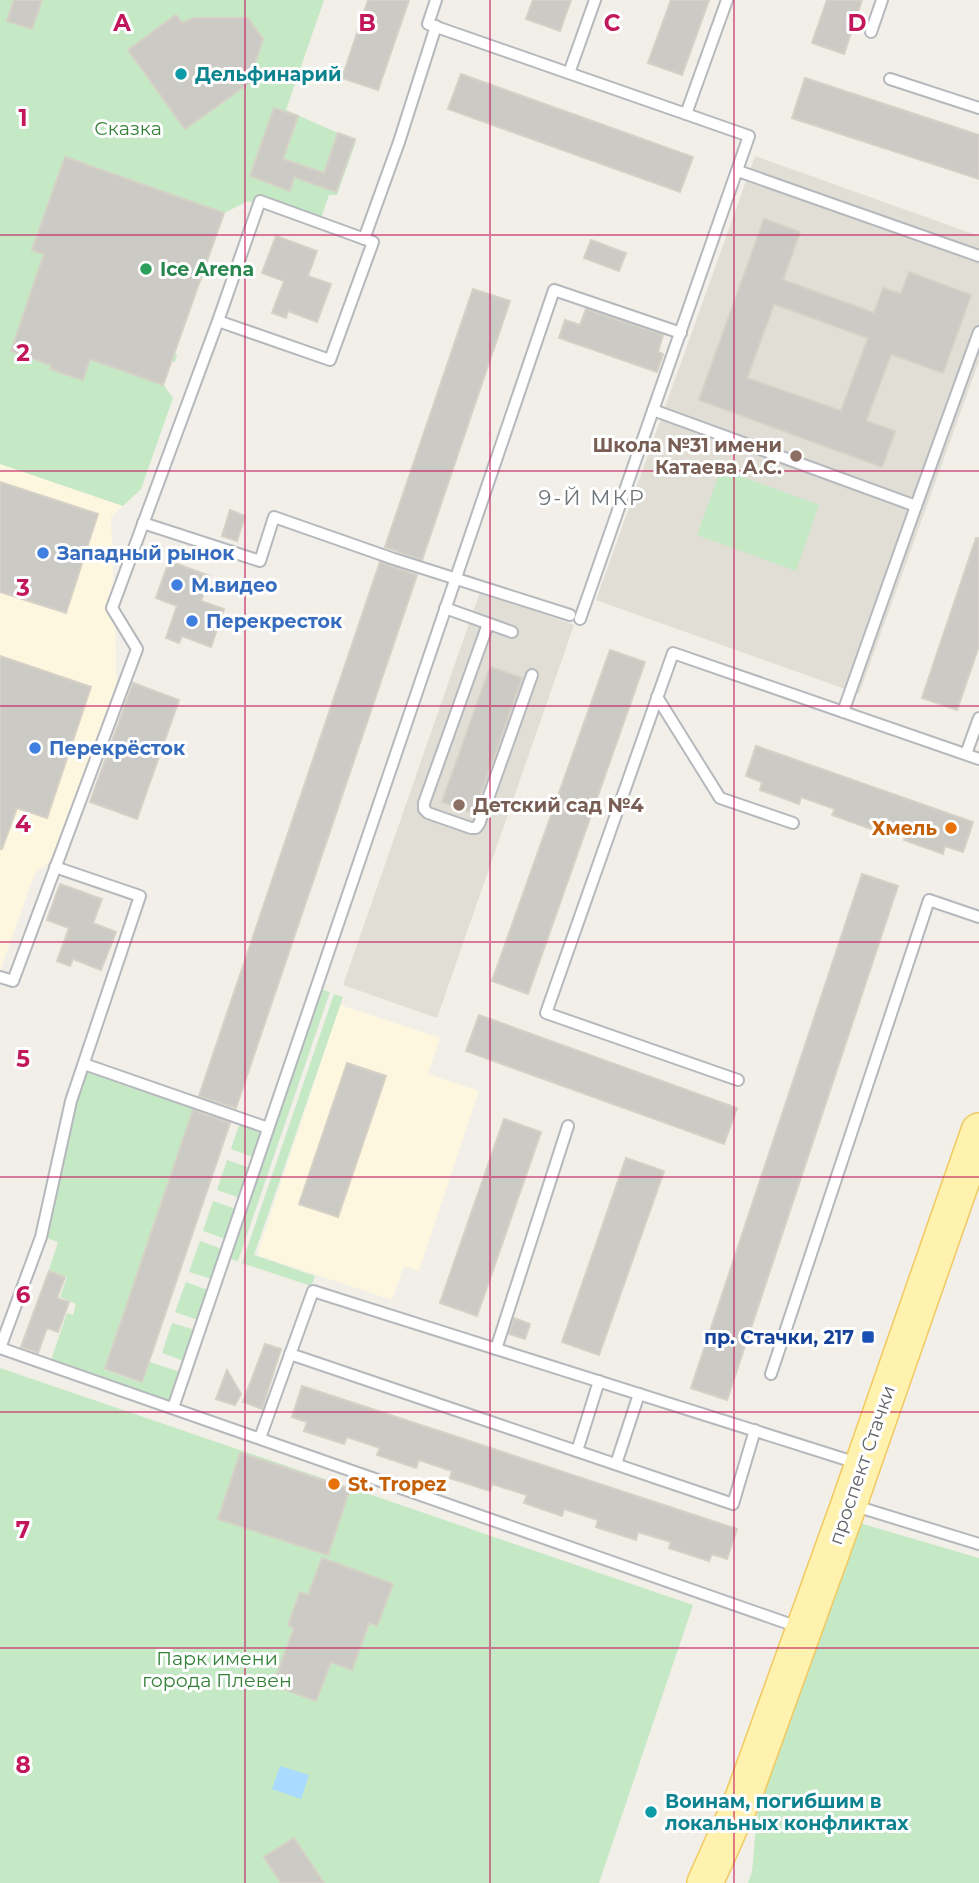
<svg xmlns="http://www.w3.org/2000/svg" width="979" height="1883" font-family="Montserrat,sans-serif">
<style>
.commercial{fill:#fef7e0}
.education{fill:#e1ded6}
.green{fill:#c5e8c5}
.water{fill:#aadaff}
.building{fill:#cccac5;stroke:#d6d1c6;stroke-width:2;fill-rule:evenodd}
.lines{fill:none;stroke-linecap:round;stroke-linejoin:round}
.lane-casing{stroke:#b5b8bc;stroke-width:14}
.primary-casing{stroke:#f2c960;stroke-width:38}
.lane{stroke:#fff;stroke-width:10}
.primary{stroke:#fff2af;stroke-width:35}
.grid{fill:none;stroke:#c2185b;stroke-width:2;stroke-opacity:0.55}
.culture-dot{fill:#0f9aa8;stroke:#fff;stroke-width:2.5}
.leisure-dot{fill:#2e9e5b;stroke:#fff;stroke-width:2.5}
.education-dot{fill:#8d6e63;stroke:#fff;stroke-width:2.5}
.shop-dot{fill:#3f7fe0;stroke:#fff;stroke-width:2.5}
.food-dot{fill:#e8710a;stroke:#fff;stroke-width:2.5}
.transit-dot{fill:#1a4fb4;stroke:#fff;stroke-width:2.5}
.labels{text-anchor:middle;dominant-baseline:central;stroke-width:6;stroke-linejoin:round;paint-order:stroke}
.culture-label{font-size:19px;font-weight:bold;fill:#0d838f;stroke:#fff;text-anchor:start}
.park-label{font-size:19px;fill:#348238;stroke:#fff}
.leisure-label{font-size:19px;font-weight:bold;fill:#27864d;stroke:#fff;text-anchor:start}
.education-label{font-size:19px;font-weight:bold;fill:#785e54;stroke:#fff;text-anchor:end}
.shop-label{font-size:19px;font-weight:bold;fill:#366cbe;stroke:#fff;text-anchor:start}
.food-label{font-size:19px;font-weight:bold;fill:#c56008;stroke:#fff;text-anchor:end}
.transit-label{font-size:19px;font-weight:bold;fill:#164399;stroke:#fff;text-anchor:end}
.street-label{font-size:19px;fill:#5f6368;stroke:#fff}
.neighbourhood-label{font-size:21px;letter-spacing:2px;fill:#70757a;stroke:#fff}
.grid-label{font-size:23px;text-anchor:middle;font-weight:bold;fill:#c2185b;stroke:#fff;stroke-width:6;stroke-linejoin:round;paint-order:stroke}
</style>
<rect width="100%" height="100%" fill="#f1efe8"/>
<g class="commercial">
<polygon points="0,464 123,506 111,517 117,687 60,853 35,873 0,971"/>
<polygon points="340,1005 440,1038 428,1074 479,1091 419,1271 404,1266 392,1300 257,1255"/>
</g>
<g class="education">
<polygon points="755,156 979,236 979,361 859,694 596,600"/>
<polygon points="480,592 574,625 437,1018 343,985"/>
</g>
<g class="green">
<polygon points="0,0 324,0 286,110 356,141 337,195 329,195 319,224 248,201 224,213 174,353 177,354 175,362 171,361 163,384 173,398 141,489 123,506 0,464"/>
<polygon points="721,469 819,505 796,571 697,535"/>
<polygon points="320,989 330,992 238,1261 227,1258"/>
<polygon points="334,994 343,997 254,1255 315,1276 311,1286 242,1263"/>
<polygon points="86,1072 193,1109 104,1370 142,1383 150,1362 180,1372 170,1401 51,1360 67,1313 73,1315 76,1304 60,1297 67,1277 49,1270 58,1242 44,1237 76,1102"/>
<polygon points="239,1125 262,1133 253,1157 231,1149"/>
<polygon points="227,1160 250,1168 240,1198 217,1190"/>
<polygon points="213,1201 236,1209 225,1239 203,1231"/>
<polygon points="200,1241 222,1249 212,1279 189,1272"/>
<polygon points="186,1282 208,1290 198,1320 175,1312"/>
<polygon points="172,1323 195,1330 184,1361 162,1353"/>
<polygon points="0,1368 693,1605 599,1883 0,1883"/>
<polygon points="856,1522 979,1558 979,1883 748,1883 752,1872 757,1814"/>
</g>
<polygon class="water" points="280,1766 309,1775 301,1799 272,1789"/>
<g class="building">
<polygon points="14,0 42,0 32,29 7,21"/>
<polygon points="368,0 409,0 378,90 342,78"/>
<polygon points="533,0 571,0 560,31 526,19"/>
<polygon points="671,0 709,0 682,75 648,63"/>
<polygon points="827,0 862,0 844,54 812,43"/>
<polygon points="176,15 182,23 194,18 248,18 263,39 248,84 185,129 128,50"/>
<polygon points="461,74 693,157 680,192 448,109"/>
<polygon points="805,78 979,135 979,179 792,118"/>
<polygon points="274,108 298,116 283,159 324,173 338,133 355,139 336,192 294,177 290,191 250,176"/>
<polygon points="65,157 224,213 163,385 90,359 83,380 50,369 51,365 11,351 44,254 32,250"/>
<path d="M764,219L800,232L783,280L874,313L883,288L901,294L909,272L971,295L943,373L891,354L866,421L895,431L882,467L699,400ZM774,304L868,338L841,411L747,378Z"/>
<polygon points="276,236 317,251 308,276 331,284 317,322 288,311 286,318 272,313 284,281 262,273"/>
<polygon points="591,240 626,253 619,271 584,258"/>
<polygon points="473,289 510,301 422,560 385,547"/>
<polygon points="586,309 663,335 658,352 663,354 657,372 559,338 565,320 580,325"/>
<polygon points="0,482 98,514 66,613 0,592"/>
<polygon points="230,510 245,516 237,541 222,536"/>
<polygon points="976,538 979,538 979,646 957,710 922,698"/>
<polygon points="169,561 210,576 201,601 224,609 211,647 182,636 179,643 166,638 177,606 156,598"/>
<polygon points="380,562 417,575 236,1108 199,1096"/>
<polygon points="610,650 645,662 528,994 492,981"/>
<polygon points="0,656 91,687 47,818 17,808 2,849 0,849"/>
<polygon points="490,667 522,678 474,813 442,802"/>
<polygon points="133,683 179,700 137,819 90,802"/>
<polygon points="756,746 973,822 963,852 945,846 943,854 904,840 907,833 874,821 871,829 832,815 835,809 801,797 799,804 760,790 762,782 746,776"/>
<polygon points="862,874 898,886 727,1400 691,1388"/>
<polygon points="60,884 102,899 93,923 116,932 101,970 73,959 70,966 57,961 69,928 47,920"/>
<polygon points="479,1015 737,1108 724,1144 466,1051"/>
<polygon points="347,1063 386,1076 338,1217 299,1204"/>
<polygon points="193,1110 230,1123 142,1382 105,1369"/>
<polygon points="504,1119 541,1132 477,1316 440,1303"/>
<polygon points="626,1158 664,1171 599,1355 562,1342"/>
<polygon points="49,1271 65,1277 57,1298 69,1302 58,1332 47,1328 38,1353 21,1347"/>
<polygon points="514,1318 530,1324 525,1339 509,1334"/>
<polygon points="265,1344 281,1349 262,1409 243,1402"/>
<polygon points="227,1370 241,1394 235,1405 216,1399"/>
<polygon points="302,1386 737,1529 727,1559 712,1554 709,1561 669,1548 671,1542 638,1532 636,1540 596,1527 598,1520 564,1509 562,1516 524,1503 527,1495 492,1484 490,1491 450,1478 452,1471 419,1460 416,1468 377,1455 380,1448 347,1437 344,1444 304,1431 307,1422 292,1417"/>
<polygon points="240,1453 350,1489 328,1555 218,1519"/>
<polygon points="322,1558 393,1584 377,1626 369,1623 352,1670 331,1662 316,1701 273,1685 294,1628 288,1625 300,1592 308,1595"/>
<polygon points="294,1838 324,1883 281,1883 264,1857"/>
</g>
<g class="lines">
<defs>
<g id="lane">
<polyline points="436,0 428,24 749,136 580,619"/>
<polyline points="871,32 882,0"/>
<polyline points="569,73 595,0"/>
<polyline points="890,79 979,108"/>
<polyline points="686,114 727,0"/>
<polyline points="738,171 979,256"/>
<polyline points="364,239 399,142 436,26"/>
<polyline points="653,410 916,506 843,712"/>
<polyline points="916,506 979,332"/>
<polyline points="143,523 260,561 274,517 394,559 570,615"/>
<polyline points="445,608 512,632"/>
<polyline points="488,624 424,803 424,809 428,813 471,828 476,828 479,824 532,675"/>
<polyline points="657,697 720,798 793,823"/>
<polyline points="966,754 979,718"/>
<polyline points="0,977 13,981 137,649 112,608 218,321 260,201 373,242 330,360 218,321"/>
<polyline points="84,1064 268,1128"/>
<polyline points="738,1080 546,1013 673,653 979,759"/>
<polyline points="0,1348 801,1628"/>
<polyline points="0,1348 41,1237 71,1101 140,896 55,867"/>
<polyline points="496,1349 568,1126"/>
<polyline points="290,1354 733,1504 755,1430"/>
<polyline points="771,1374 929,900 979,917"/>
<polyline points="173,1408 554,290 681,333"/>
<polyline points="260,1438 313,1291 857,1463"/>
<polyline points="577,1451 599,1381"/>
<polyline points="616,1464 639,1394"/>
<polyline points="852,1505 979,1544"/>
</g>
<polyline id="primary" points="705,1883 743,1798 849,1504 979,1131"/>
</defs>
<use href="#lane" class="lane-casing"/>
<use href="#primary" class="primary-casing"/>
<use href="#lane" class="lane"/>
<use href="#primary" class="primary"/>
</g>
<path class="grid" d="M245,0V1883M490,0V1883M734,0V1883M0,235H979M0,471H979M0,706H979M0,942H979M0,1177H979M0,1412H979M0,1648H979"/>
<g class="culture-dot">
<circle cx="181" cy="74" r="7"/>
<circle cx="651" cy="1812" r="7"/>
</g>
<circle class="leisure-dot" cx="146" cy="269" r="7"/>
<g class="education-dot">
<circle cx="796" cy="456" r="7"/>
<circle cx="459" cy="805" r="7"/>
</g>
<g class="shop-dot">
<circle cx="43" cy="553" r="7"/>
<circle cx="177" cy="585" r="7"/>
<circle cx="192" cy="621" r="7"/>
<circle cx="35" cy="748" r="7"/>
</g>
<g class="food-dot">
<circle cx="951" cy="828" r="7"/>
<circle cx="334" cy="1484" r="7"/>
</g>
<rect class="transit-dot" x="861" y="1330" width="14" height="14" rx="3.5"/>
<g class="labels">
<g class="culture-label">
<text x="195" y="74">Дельфинарий</text>
<text x="665" y="1801">Воинам, погибшим в<tspan x="665" dy="22">локальных конфликтах</tspan></text>
</g>
<g class="park-label">
<text x="128" y="128">Сказка</text>
<text x="217" y="1658">Парк имени<tspan x="217" dy="22">города Плевен</tspan></text>
</g>
<g class="leisure-label">
<text x="160" y="269">Ice Arena</text>
</g>
<g class="education-label">
<text x="782" y="445">Школа №31 имени<tspan x="782" dy="22">Катаева А.С.</tspan></text>
<text x="473" y="805" text-anchor="start">Детский сад №4</text>
</g>
<g class="shop-label">
<text x="57" y="553">Западный рынок</text>
<text x="191" y="585">М.видео</text>
<text x="206" y="621">Перекресток</text>
<text x="49" y="748">Перекрёсток</text>
</g>
<g class="food-label">
<text x="937" y="828">Хмель</text>
<text x="348" y="1484" text-anchor="start">St. Tropez</text>
</g>
<g class="transit-label">
<text x="854" y="1337">пр. Стачки, 217</text>
</g>
<g class="street-label">
<text transform="translate(862 1465) rotate(-71)">проспект Стачки</text>
</g>
<g class="neighbourhood-label">
<text x="592" y="497">9-Й МКР</text>
</g>
</g>
<g class="grid-label">
<text x="122" y="31">A</text>
<text x="367" y="31">B</text>
<text x="612" y="31">C</text>
<text x="857" y="31">D</text>
<text x="23" y="126">1</text>
<text x="23" y="361">2</text>
<text x="23" y="596">3</text>
<text x="23" y="832">4</text>
<text x="23" y="1067">5</text>
<text x="23" y="1303">6</text>
<text x="23" y="1538">7</text>
<text x="23" y="1773">8</text>
</g>
</svg>
